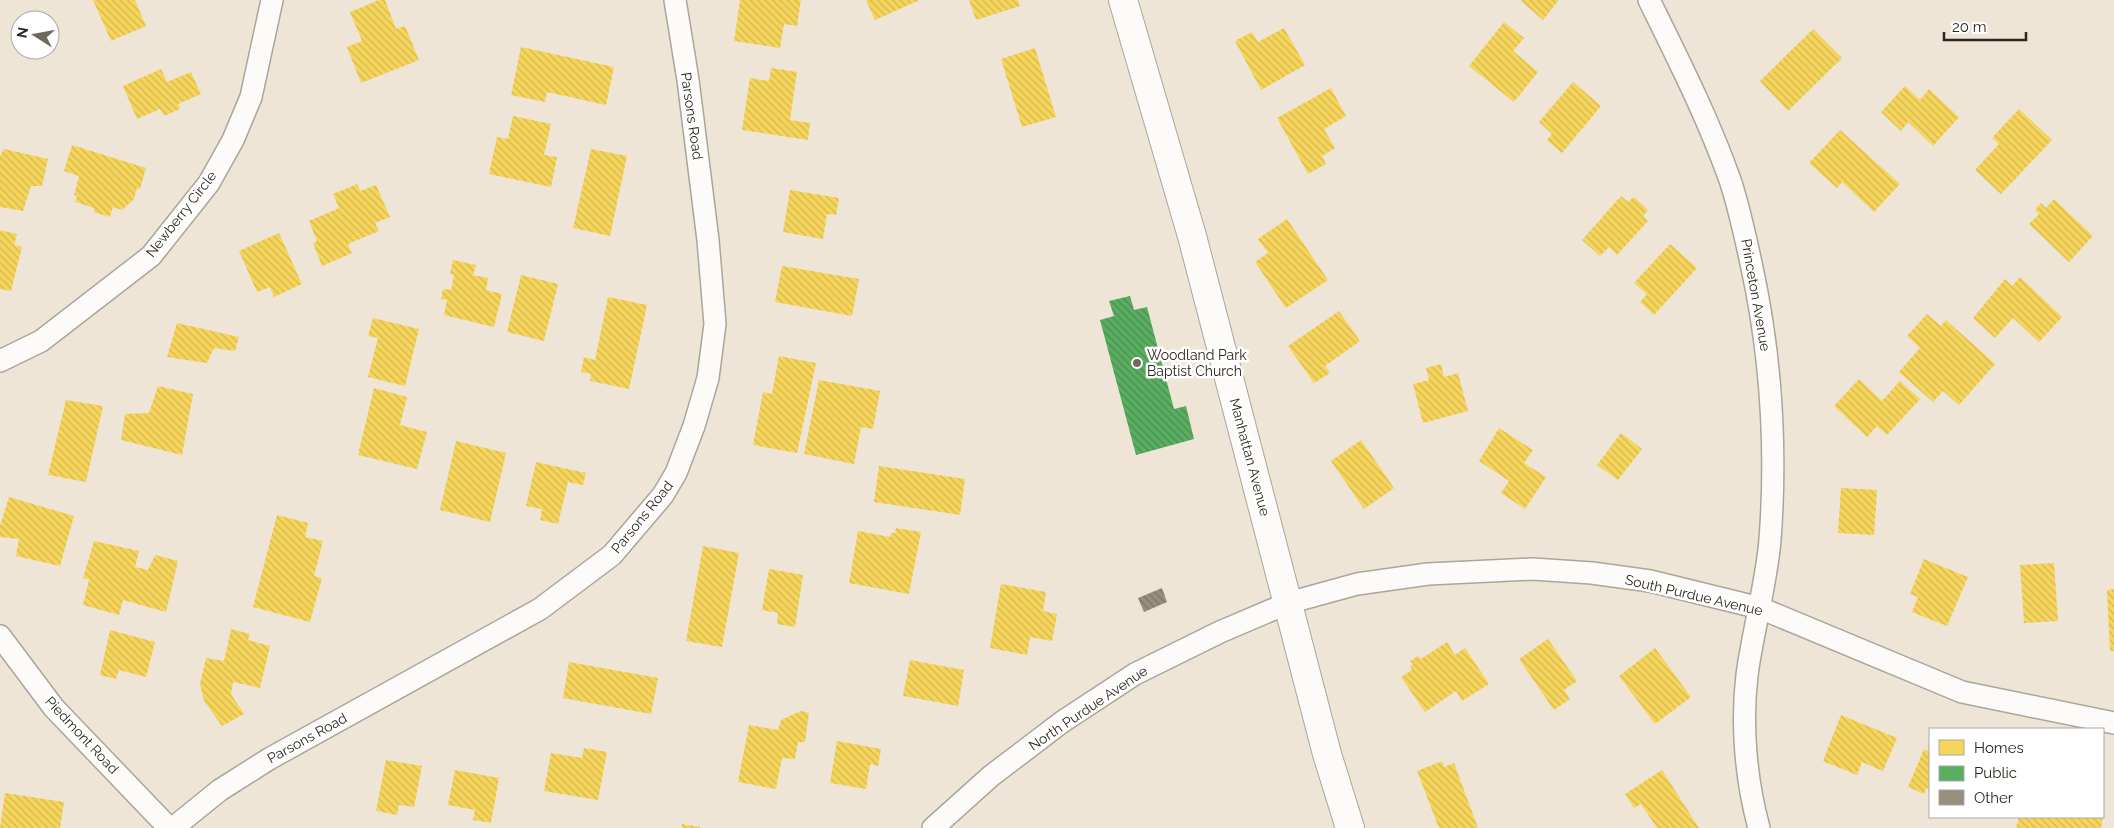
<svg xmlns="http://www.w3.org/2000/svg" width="2114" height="828" font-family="Raleway,sans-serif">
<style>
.homes{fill:url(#homes-back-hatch)}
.public{fill:url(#public-back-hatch)}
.building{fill:url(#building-back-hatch)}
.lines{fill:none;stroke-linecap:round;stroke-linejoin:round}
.minor-casing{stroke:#aba59a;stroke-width:24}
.tertiary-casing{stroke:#aba59a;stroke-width:30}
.minor{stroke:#fcfbf9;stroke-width:21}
.tertiary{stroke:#fcfbf9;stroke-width:28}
.poi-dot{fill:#70695d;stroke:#fff;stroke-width:2}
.labels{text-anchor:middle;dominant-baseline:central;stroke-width:5;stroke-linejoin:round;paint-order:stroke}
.street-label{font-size:14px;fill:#2c261c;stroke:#fff}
.poi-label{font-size:14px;fill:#2c261c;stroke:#fff;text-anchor:start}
</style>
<defs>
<pattern id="homes-back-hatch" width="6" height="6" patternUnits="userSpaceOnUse" patternTransform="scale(1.25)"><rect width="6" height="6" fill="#f6d55c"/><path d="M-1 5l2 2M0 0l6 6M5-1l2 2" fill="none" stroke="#d3b74f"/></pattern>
<pattern id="public-back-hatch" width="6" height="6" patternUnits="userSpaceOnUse" patternTransform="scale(1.25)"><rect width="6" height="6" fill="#5aae61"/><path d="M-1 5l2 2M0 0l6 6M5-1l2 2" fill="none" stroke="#4b8d4f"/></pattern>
<pattern id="building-back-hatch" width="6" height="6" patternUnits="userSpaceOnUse" patternTransform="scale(1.25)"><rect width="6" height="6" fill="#978e7d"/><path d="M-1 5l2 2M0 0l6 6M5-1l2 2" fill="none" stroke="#7b7466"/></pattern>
</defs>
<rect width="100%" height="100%" fill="#eee5d6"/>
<g class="homes">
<polygon points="93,0 135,0 146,26 111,41"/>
<polygon points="379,0 385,0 396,29 405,26 419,60 361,83 347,47 362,41 350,12"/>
<polygon points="740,0 801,0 797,26 784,24 780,48 734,41"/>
<polygon points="866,0 920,0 875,20"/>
<polygon points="969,0 1018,0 1020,6 976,20"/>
<polygon points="1520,0 1559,0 1543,20"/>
<polygon points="1504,22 1524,38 1513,51 1538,72 1514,102 1469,66"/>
<polygon points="1284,28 1305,65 1261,90 1235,41 1252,32 1258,42"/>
<polygon points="1813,29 1842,58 1788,111 1760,81"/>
<polygon points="521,47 614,67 606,105 547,92 545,102 511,95"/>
<polygon points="1035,48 1056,117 1022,127 1001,59"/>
<polygon points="771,68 797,72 790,120 810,123 808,140 742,130 750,78 769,81"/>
<polygon points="161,69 167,82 191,72 201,94 178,104 180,109 164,116 160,109 137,119 123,86"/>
<polygon points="1573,82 1601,106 1562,153 1547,140 1552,134 1539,122"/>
<polygon points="1905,86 1920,100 1929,89 1959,117 1933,146 1908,122 1901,131 1881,112"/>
<polygon points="1331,88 1346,116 1324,129 1335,148 1322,156 1326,164 1308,174 1277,118"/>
<polygon points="2019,109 2052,140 2001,194 1975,170 1999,144 1992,138"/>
<polygon points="513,116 551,124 544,155 557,157 551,187 489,174 497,137 508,139"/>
<polygon points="1840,130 1900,184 1874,212 1842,182 1837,188 1809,163"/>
<polygon points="72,145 146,168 140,189 137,188 134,199 122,210 113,207 110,217 94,212 94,208 75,202 77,196 74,195 79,176 64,171"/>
<polygon points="4,149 48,159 42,186 31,186 23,211 0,207 0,156"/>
<polygon points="591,149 627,156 610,236 573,228"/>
<polygon points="357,184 360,191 376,185 390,217 375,223 379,231 348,244 352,253 322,266 313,243 317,241 309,221 339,208 333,194"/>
<polygon points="790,190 839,198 836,215 827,214 823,239 783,232"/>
<polygon points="1621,196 1628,202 1634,197 1648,210 1643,216 1648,221 1617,255 1609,247 1600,256 1582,240"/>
<polygon points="2054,199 2093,236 2069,262 2029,224 2039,214 2035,210 2041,203 2046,208"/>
<polygon points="1287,219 1328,280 1286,308 1255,262 1268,253 1258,239"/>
<polygon points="0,230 17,234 14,245 22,247 11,291 0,289"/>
<polygon points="279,233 302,284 274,297 270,287 257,292 239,251"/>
<polygon points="1670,244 1697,268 1654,315 1640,302 1647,294 1634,283"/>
<polygon points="453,260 476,265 473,275 488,278 486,290 502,294 494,327 444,315 447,300 441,299 443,289 451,290 454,275 450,274"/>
<polygon points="782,266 859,279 852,316 775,302"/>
<polygon points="521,275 558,284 544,341 507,332"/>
<polygon points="2020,277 2062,317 2039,342 2013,318 1995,338 1973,318 2005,279 2012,286"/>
<polygon points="608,297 647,305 629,389 590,381 591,374 581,372 584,357 595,360"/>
<polygon points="1339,311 1360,341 1325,366 1330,373 1314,383 1288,346"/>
<polygon points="1927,314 1941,326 1946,320 1995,364 1959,405 1943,391 1933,402 1899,372 1920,348 1907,336"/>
<polygon points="373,318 419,329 405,386 368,377 378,338 368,336"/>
<polygon points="177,323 239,337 235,351 214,348 207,363 167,357"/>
<polygon points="779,356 816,363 797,453 753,445 763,392 772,394"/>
<polygon points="1441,364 1444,377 1458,373 1468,411 1423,423 1413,384 1429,380 1426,368"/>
<polygon points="1859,379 1882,401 1900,381 1920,399 1887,435 1877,426 1867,437 1834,406"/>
<polygon points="819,380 880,391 873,429 861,427 854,464 804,454"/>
<polygon points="158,386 193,394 182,455 121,440 125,414 149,413"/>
<polygon points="374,388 407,397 400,425 427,432 417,469 358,455"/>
<polygon points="66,400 103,406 86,482 48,475"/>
<polygon points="1499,428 1533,450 1524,463 1546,477 1525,509 1501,493 1509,481 1479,461"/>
<polygon points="1621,433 1642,449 1618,480 1597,465"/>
<polygon points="1361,440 1394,488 1364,509 1331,461"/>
<polygon points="456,441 506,453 490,522 440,510"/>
<polygon points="536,462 586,473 583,485 568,482 558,524 540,520 542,509 526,506"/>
<polygon points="879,466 965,479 960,515 874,502"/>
<polygon points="1841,488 1877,490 1874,535 1838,533"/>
<polygon points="9,497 74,516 60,566 16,556 19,539 0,537 0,526"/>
<polygon points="277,515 308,523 305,537 323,541 314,576 322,578 310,622 253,607"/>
<polygon points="896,528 921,532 909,594 849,583 858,531 890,537 891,533 895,533"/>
<polygon points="94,541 139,551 135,567 148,570 155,555 178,561 166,612 123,600 119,615 83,605 89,580 83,578"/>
<polygon points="703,546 739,553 722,647 686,641"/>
<polygon points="1924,559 1968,577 1947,626 1912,612 1918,597 1910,594"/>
<polygon points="2054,563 2058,621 2024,623 2020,565"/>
<polygon points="769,569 803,575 795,627 777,624 778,613 762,610"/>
<polygon points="1001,584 1046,592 1043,611 1057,614 1052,641 1030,637 1027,655 990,648"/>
<polygon points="2114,589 2114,651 2110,651 2107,590"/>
<polygon points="231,629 250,634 248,640 270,646 260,688 233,682 231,694 244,714 222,726 204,701 200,684 206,658 224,661"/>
<polygon points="110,630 155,642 146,677 119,670 116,679 100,675"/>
<polygon points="1548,639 1577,681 1564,690 1570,699 1554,710 1519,659"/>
<polygon points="1447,642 1455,655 1465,648 1489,684 1462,701 1456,691 1425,712 1401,677 1412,670 1410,666 1413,664 1410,661 1418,656 1421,659"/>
<polygon points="1655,648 1691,697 1655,724 1619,676"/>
<polygon points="910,660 964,670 958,706 903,696"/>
<polygon points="569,662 658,678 651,714 563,698"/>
<polygon points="801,711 809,713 805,742 798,742 795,759 782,758 776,789 738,782 749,725 778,730 781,720"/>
<polygon points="1841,715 1897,738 1883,771 1862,762 1857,775 1823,761"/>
<polygon points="837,741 881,749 878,766 870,764 866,789 830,783"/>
<polygon points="584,748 607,752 598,800 544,791 551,753 582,758"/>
<polygon points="1924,749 1930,752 1930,789 1926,788 1924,794 1908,787"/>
<polygon points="386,760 422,766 414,807 399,805 397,815 376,811"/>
<polygon points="1442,761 1444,767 1454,763 1478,828 1439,828 1417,771"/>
<polygon points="455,770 499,778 491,823 473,820 475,810 448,805"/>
<polygon points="1662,770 1699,828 1657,828 1641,804 1634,808 1625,794"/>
<polygon points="5,793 64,802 60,828 0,828"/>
<polygon points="2019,817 2103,817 2101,828 2016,828"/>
<polygon points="682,824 700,827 700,828 682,828"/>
</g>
<polygon class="public" points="1130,296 1134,310 1147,307 1174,409 1186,406 1194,439 1136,455 1100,320 1114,316 1109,301"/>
<polygon class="building" points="1162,588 1167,602 1144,612 1138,598"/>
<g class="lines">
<defs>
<g id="minor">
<path d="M1649,0C1678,59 1708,118 1730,180C1739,207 1745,235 1751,263C1771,354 1777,447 1770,540C1766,586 1753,630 1747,675C1741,725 1746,780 1759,828"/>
<polyline points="0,361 41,341 151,256 209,183 233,140 251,97 272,0"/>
<polyline points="0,636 54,708 169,828"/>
<polyline points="173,828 220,790 269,759 540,609 612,555 663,495 676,473 694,426 708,378 715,324 708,240 688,80 675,0"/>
<polyline points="933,828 991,776 1062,722 1135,674 1220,632 1288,603 1357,584 1428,574 1533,569 1592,573 1650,581 1760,608 1962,692 2114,723"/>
</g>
<polyline id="tertiary" points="1123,0 1192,236 1327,754 1350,828"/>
</defs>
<use href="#minor" class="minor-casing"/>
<use href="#tertiary" class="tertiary-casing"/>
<use href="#minor" class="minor"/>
<use href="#tertiary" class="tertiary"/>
</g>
<circle class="poi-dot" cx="1137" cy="363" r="5"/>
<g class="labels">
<g class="street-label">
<text transform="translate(692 116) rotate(82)">Parsons Road</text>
<text transform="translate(181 214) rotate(-52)">Newberry Circle</text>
<text transform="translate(1756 295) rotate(80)">Princeton Avenue</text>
<text transform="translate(1250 457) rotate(75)">Manhattan Avenue</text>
<text transform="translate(642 517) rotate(-51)">Parsons Road</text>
<text transform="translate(1694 595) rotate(13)">South Purdue Avenue</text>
<text transform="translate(1088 708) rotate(-34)">North Purdue Avenue</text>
<text transform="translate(82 735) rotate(47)">Piedmont Road</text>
<text transform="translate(307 738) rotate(-29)">Parsons Road</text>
</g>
<g class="poi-label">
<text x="1147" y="355">Woodland Park<tspan x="1147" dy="16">Baptist Church</tspan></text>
</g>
</g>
<rect x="1929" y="728" width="175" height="90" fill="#ffffff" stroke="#aba8a4"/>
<rect x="1939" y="740" width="25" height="15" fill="#f6d55c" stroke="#aba8a4"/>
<text x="1974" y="753" font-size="15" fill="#2c261c">Homes</text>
<rect x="1939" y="766" width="25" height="15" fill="#5aae61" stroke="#aba8a4"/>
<text x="1974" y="778" font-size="15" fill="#2c261c">Public</text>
<rect x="1939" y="790" width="25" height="15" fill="#978e7d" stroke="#aba8a4"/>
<text x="1974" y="803" font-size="15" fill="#2c261c">Other</text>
<g transform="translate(35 35) rotate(281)"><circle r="24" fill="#ffffff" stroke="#aba8a4"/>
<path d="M0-4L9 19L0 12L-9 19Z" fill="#70695d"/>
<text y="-8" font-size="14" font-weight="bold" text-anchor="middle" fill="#2c261c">N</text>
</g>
<path d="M1944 32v8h82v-8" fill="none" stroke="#2c261c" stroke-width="2.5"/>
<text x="1952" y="32" font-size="15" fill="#2c261c" stroke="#ffffff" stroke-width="4" paint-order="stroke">20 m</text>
</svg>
